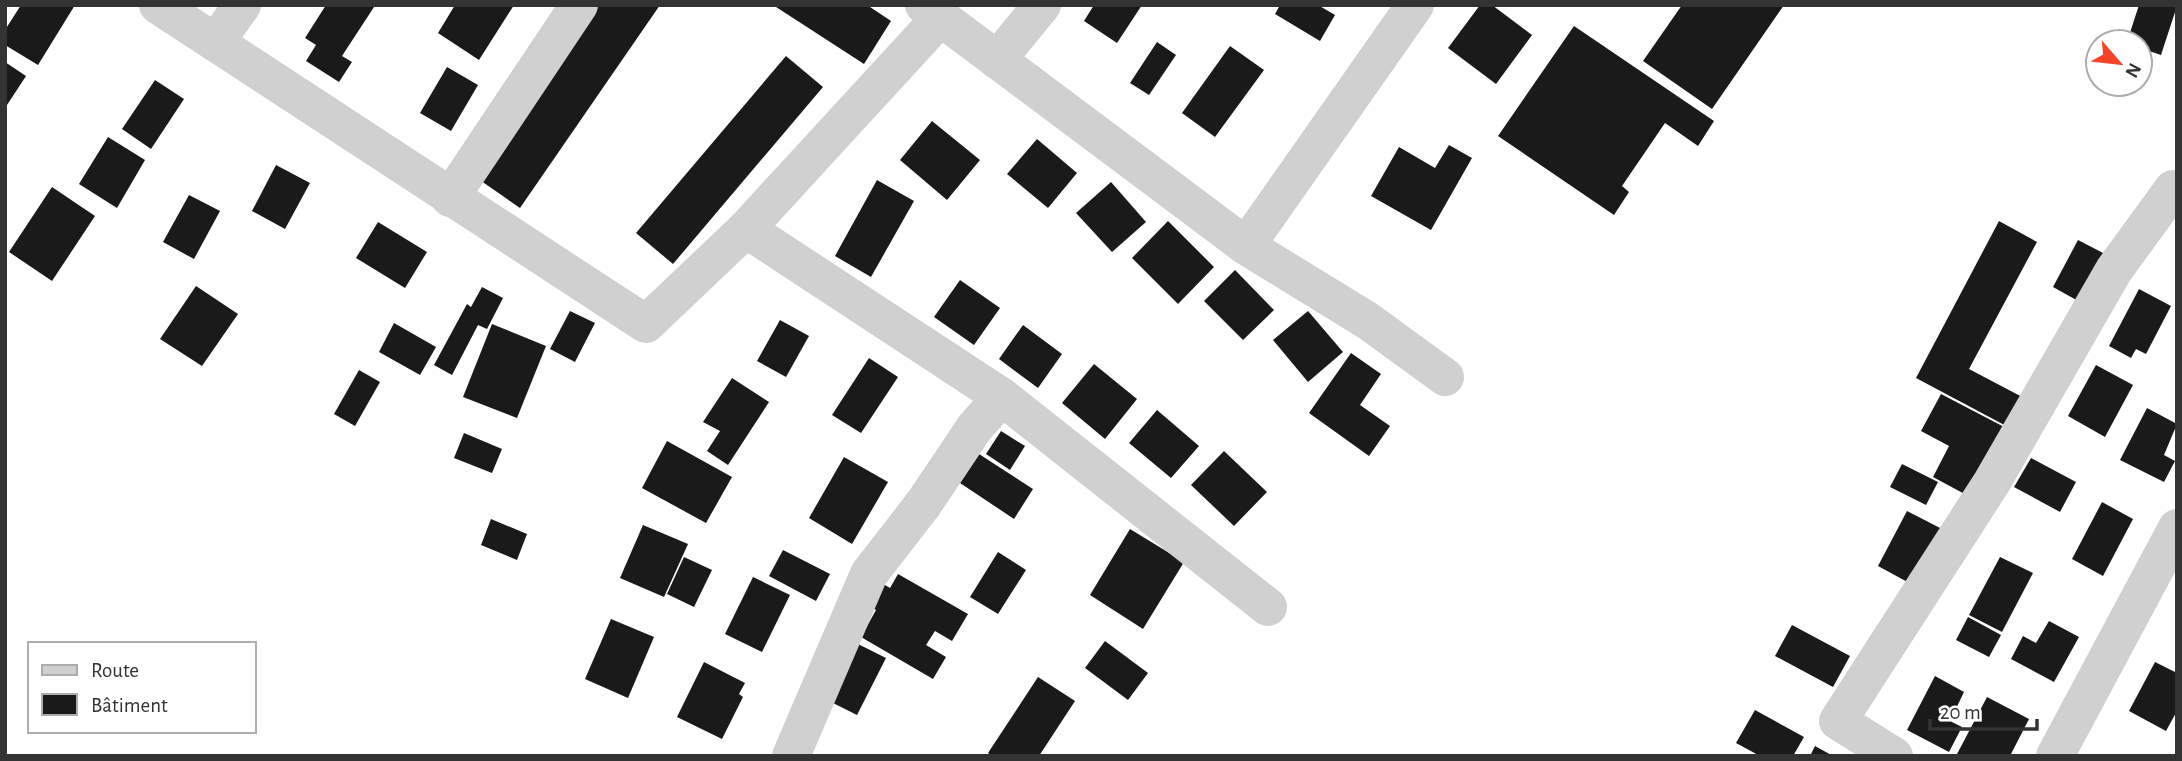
<svg xmlns="http://www.w3.org/2000/svg" width="2182" height="761" font-family="'Alegreya Sans',sans-serif">
<style>
.building{fill:#1a1a1a}
.lines{fill:none;stroke-linecap:round;stroke-linejoin:round}
.minor{stroke:#d0d0d0;stroke-width:38}
</style>
<rect width="100%" height="100%" fill="#fff"/>
<g class="building">
<polygon points="21,5 75,5 38,65 5,45 5,30"/>
<polygon points="326,5 374,7 342,56 352,62 339,82 306,61 316,45 305,38"/>
<polygon points="455,5 514,5 479,60 438,33"/>
<polygon points="593,5 660,5 520,208 474,176"/>
<polygon points="773,5 867,5 891,21 864,64"/>
<polygon points="1094,5 1142,5 1117,43 1084,21"/>
<polygon points="1280,5 1318,5 1335,15 1320,41 1275,14"/>
<polygon points="1480,5 1492,5 1532,35 1496,84 1448,48"/>
<polygon points="1682,5 1784,5 1712,109 1643,61"/>
<polygon points="2139,5 2177,6 2161,55 2140,48 2140,42 2127,42"/>
<polygon points="1574,26 1714,121 1698,146 1665,123 1622,186 1629,192 1614,215 1498,136"/>
<polygon points="1157,42 1176,55 1149,95 1130,83"/>
<polygon points="1230,46 1264,70 1215,137 1182,113"/>
<polygon points="786,56 823,87 673,264 636,233"/>
<polygon points="5,62 26,76 5,108"/>
<polygon points="447,67 478,85 451,131 420,113"/>
<polygon points="155,80 184,99 151,149 122,129"/>
<polygon points="932,121 980,160 947,200 900,160"/>
<polygon points="108,137 145,160 117,208 79,184"/>
<polygon points="1037,139 1077,173 1048,208 1007,174"/>
<polygon points="1449,145 1472,158 1431,230 1371,196 1399,147 1435,168"/>
<polygon points="276,165 310,183 285,229 252,211"/>
<polygon points="877,180 914,201 871,277 835,256"/>
<polygon points="1111,182 1146,222 1112,252 1076,213"/>
<polygon points="52,187 95,216 52,281 9,252"/>
<polygon points="189,195 220,211 194,259 163,242"/>
<polygon points="1168,221 1214,267 1178,304 1132,258"/>
<polygon points="1999,221 2037,242 1969,369 2026,399 2010,428 1916,378"/>
<polygon points="378,222 427,252 405,288 356,258"/>
<polygon points="2078,240 2105,254 2080,302 2053,287"/>
<polygon points="1235,270 1274,310 1243,340 1204,301"/>
<polygon points="960,280 1000,308 974,345 934,317"/>
<polygon points="196,286 238,314 202,366 160,339"/>
<polygon points="482,287 503,298 487,329 478,325 452,375 434,365 467,304 471,307"/>
<polygon points="2139,289 2171,306 2146,354 2136,349 2131,358 2109,346"/>
<polygon points="570,311 595,323 575,362 550,349"/>
<polygon points="1308,311 1343,352 1308,382 1273,340"/>
<polygon points="780,320 809,336 786,377 757,361"/>
<polygon points="394,323 436,347 420,375 379,352"/>
<polygon points="492,324 546,346 517,418 463,397"/>
<polygon points="1023,325 1062,354 1038,388 999,359"/>
<polygon points="1351,353 1381,374 1360,405 1390,426 1369,456 1309,413"/>
<polygon points="869,358 898,377 861,433 832,415"/>
<polygon points="1094,364 1137,399 1105,439 1062,403"/>
<polygon points="2096,365 2133,385 2105,437 2068,416"/>
<polygon points="359,370 380,382 355,426 334,414"/>
<polygon points="732,378 769,402 728,465 707,451 720,431 703,422"/>
<polygon points="1941,394 2008,429 1972,498 1933,477 1949,446 1921,431"/>
<polygon points="2147,408 2177,424 2164,455 2175,461 2164,482 2120,460"/>
<polygon points="1157,410 1199,446 1171,478 1129,443"/>
<polygon points="1001,431 1025,446 1010,470 986,454"/>
<polygon points="464,433 502,449 492,473 454,458"/>
<polygon points="667,441 732,477 706,523 642,488"/>
<polygon points="1224,451 1267,492 1234,526 1191,485"/>
<polygon points="979,454 1033,489 1014,519 960,483"/>
<polygon points="844,457 888,482 852,544 809,518"/>
<polygon points="2031,458 2076,482 2060,512 2014,487"/>
<polygon points="1902,464 1938,482 1926,505 1890,487"/>
<polygon points="2102,502 2133,519 2103,576 2072,559"/>
<polygon points="1907,511 1942,529 1913,585 1878,566"/>
<polygon points="491,519 527,534 517,560 481,545"/>
<polygon points="643,525 688,544 664,597 620,578"/>
<polygon points="1130,529 1184,562 1143,629 1090,595"/>
<polygon points="783,550 830,574 816,601 769,576"/>
<polygon points="998,552 1026,570 998,614 970,597"/>
<polygon points="684,557 712,570 694,607 667,594"/>
<polygon points="2000,557 2033,573 2002,632 1969,615"/>
<polygon points="898,574 968,614 952,641 935,631 926,645 946,657 933,679 861,637 876,610 862,602 875,579 890,588"/>
<polygon points="753,577 790,595 762,652 725,634"/>
<polygon points="1968,617 2001,635 1989,657 1956,640"/>
<polygon points="611,619 654,637 628,698 585,679"/>
<polygon points="2049,621 2079,637 2054,682 2011,659 2023,636 2036,643"/>
<polygon points="1792,625 1850,656 1833,687 1775,656"/>
<polygon points="1105,641 1148,673 1128,700 1085,668"/>
<polygon points="856,643 886,658 857,715 827,700"/>
<polygon points="704,662 745,683 739,694 743,697 722,739 677,717"/>
<polygon points="2155,662 2177,673 2177,711 2166,731 2129,711"/>
<polygon points="1935,676 1964,692 1950,721 1962,727 1949,752 1907,730"/>
<polygon points="1038,677 1075,701 1039,756 992,756 988,753"/>
<polygon points="1987,697 2029,719 2010,756 1956,756"/>
<polygon points="1755,710 1804,737 1793,756 1760,756 1736,743"/>
<polygon points="1815,746 1833,756 1810,756"/>
</g>
<g class="lines">
<g class="minor">
<polyline points="158,5 646,324 746,229 940,18"/>
<polyline points="924,5 1246,246 1368,321 1445,377"/>
<polyline points="216,42 242,5"/>
<polyline points="997,60 1042,5"/>
<polyline points="450,198 579,5"/>
<polyline points="746,229 1002,397 1268,607"/>
<polyline points="1246,246 1415,5"/>
<polyline points="791,756 869,574 924,503 975,427 1002,397"/>
<polyline points="1894,756 1838,721 1992,482 2114,270 2173,189 2177,192"/>
<polyline points="2055,756 2177,528"/>
</g>
</g>
<rect width="2182" height="761" fill="none" stroke="#333333" stroke-width="14"/>
<rect x="28" y="642" width="228" height="91" fill="#ffffff" stroke="#adadad" stroke-width="2"/>
<rect x="42" y="665" width="35" height="10" fill="#d0d0d0" stroke="#adadad" stroke-width="2"/>
<text x="91" y="677" font-size="21" fill="#333333">Route</text>
<rect x="42" y="694" width="35" height="21" fill="#1a1a1a" stroke="#adadad" stroke-width="2"/>
<text x="91" y="712" font-size="21" fill="#333333">Bâtiment</text>
<g transform="translate(2119 63) rotate(118)"><circle r="33" fill="#ffffff" stroke="#adadad" stroke-width="2"/>
<path d="M0-5L12 26L0 18L-12 26Z" fill="#f5442a"/>
<text y="-10" font-size="19" font-weight="bold" text-anchor="middle" fill="#333333">N</text>
</g>
<path d="M1930 719v10h107v-10" fill="none" stroke="#333333" stroke-width="3.5"/>
<text x="1940" y="719" font-size="21" fill="#333333" stroke="#ffffff" stroke-width="5" paint-order="stroke">20 m</text>
</svg>
